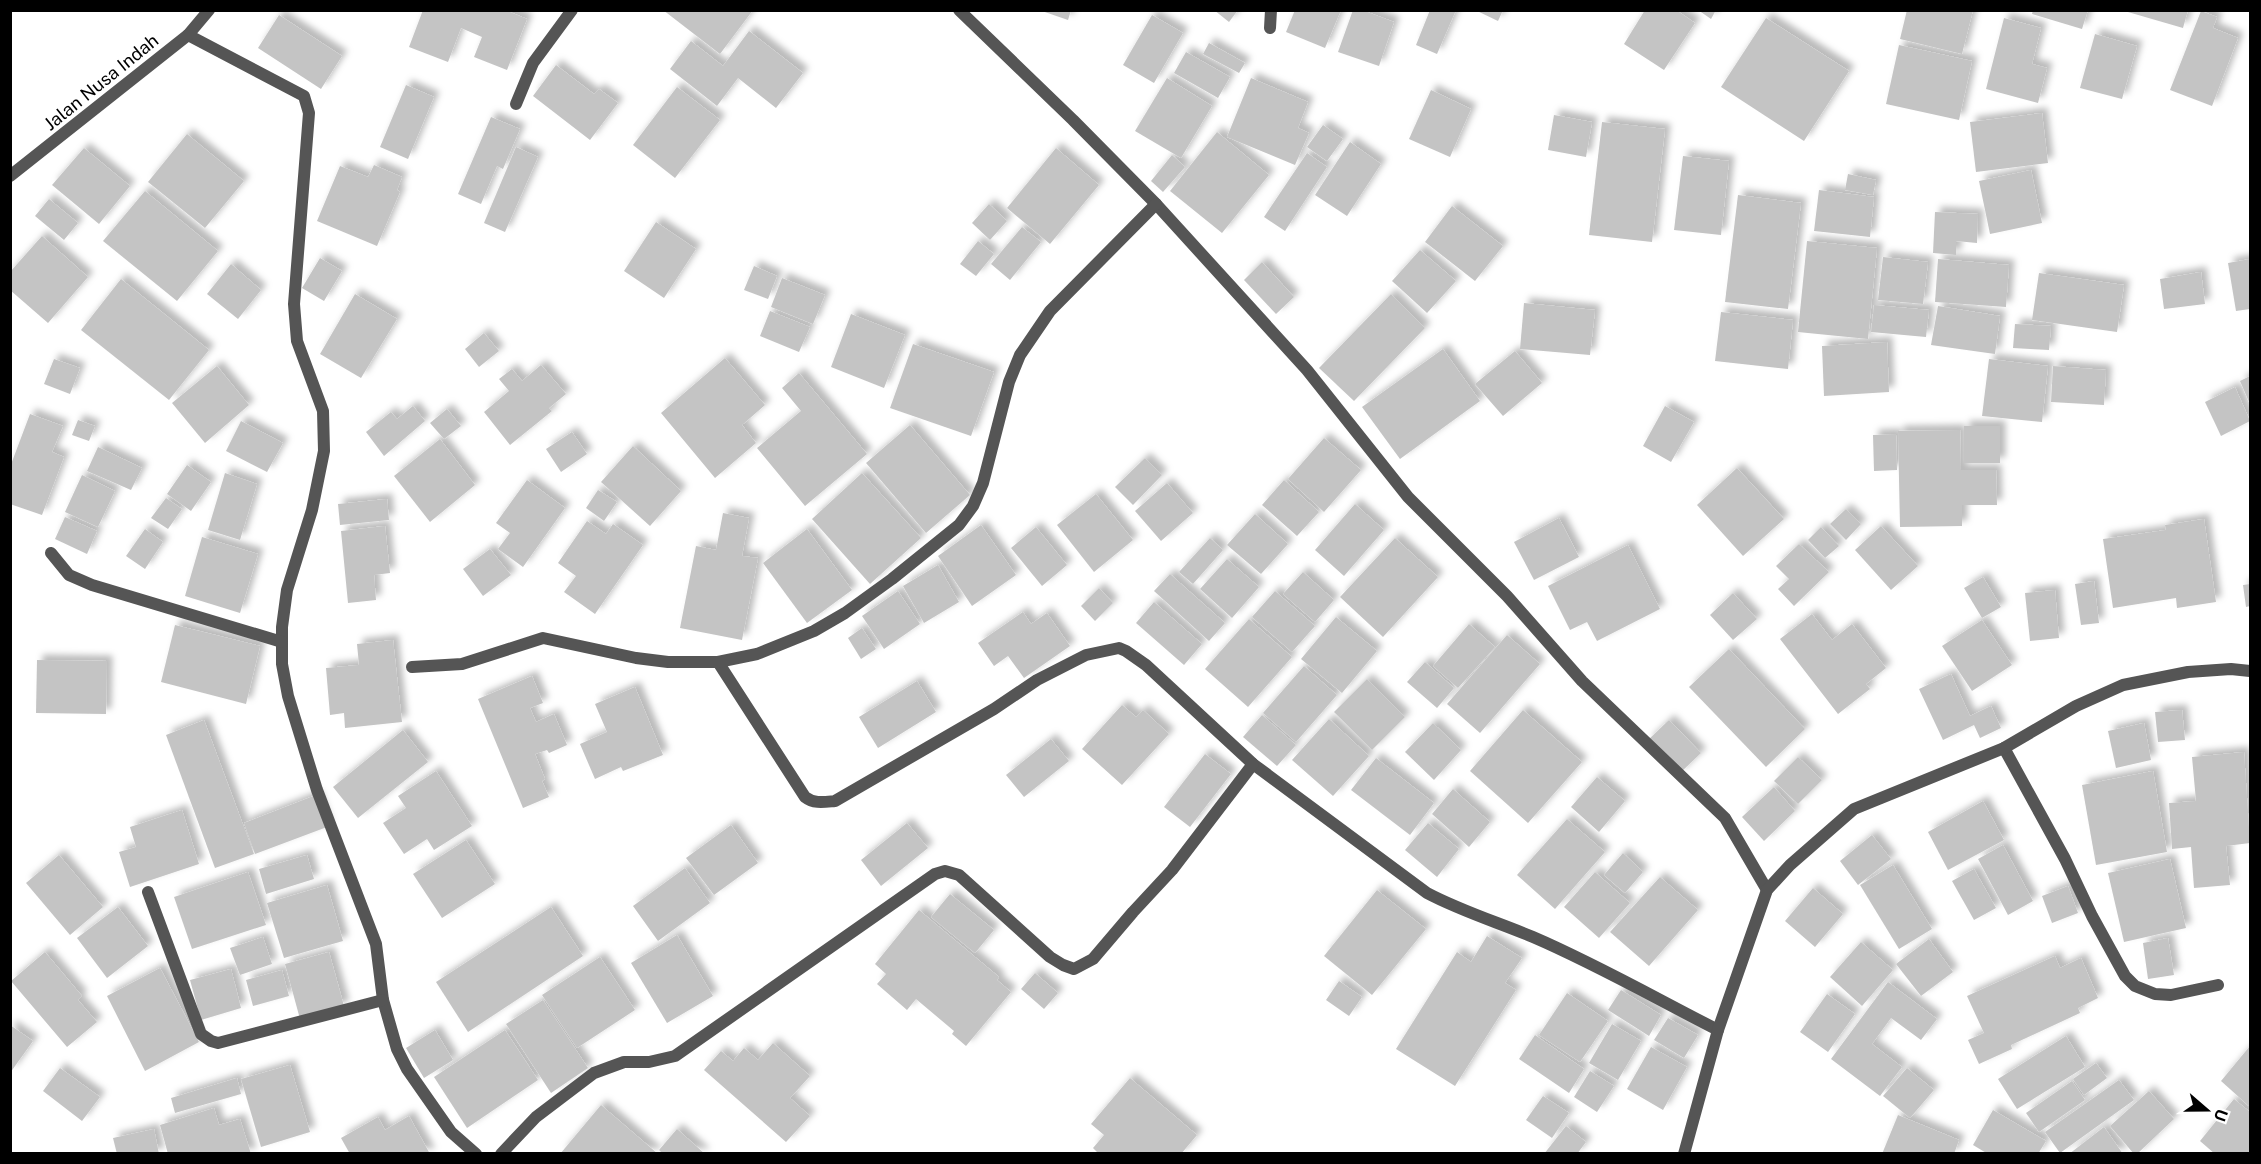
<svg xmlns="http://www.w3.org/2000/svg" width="2261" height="1164" font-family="'Public Sans',sans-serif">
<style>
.building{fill:#c4c4c4;filter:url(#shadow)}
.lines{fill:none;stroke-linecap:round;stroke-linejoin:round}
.minor{stroke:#555;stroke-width:12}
.labels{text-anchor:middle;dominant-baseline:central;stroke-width:4.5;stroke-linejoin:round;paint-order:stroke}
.street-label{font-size:18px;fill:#000;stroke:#fff}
</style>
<defs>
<filter id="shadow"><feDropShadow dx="5.5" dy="-5.5" stdDeviation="3" flood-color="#0004"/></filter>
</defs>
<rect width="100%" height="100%" fill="#fff"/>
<g class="building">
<polygon points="423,10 505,10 527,19 507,70 474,57 482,37 461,28 448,62 409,47"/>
<polygon points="663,10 753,10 720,54"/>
<polygon points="1039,10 1071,10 1068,20"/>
<polygon points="1214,10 1238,10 1229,22"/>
<polygon points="1295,10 1341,10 1325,48 1286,32"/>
<polygon points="1353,10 1362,10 1394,22 1379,66 1338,52"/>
<polygon points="1430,10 1456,10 1437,54 1416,45"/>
<polygon points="1475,10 1503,10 1498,21"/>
<polygon points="1645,10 1676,10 1695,23 1664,70 1624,44"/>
<polygon points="1698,10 1716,10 1711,19"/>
<polygon points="1907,10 1973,10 1962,54 1900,39"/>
<polygon points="2033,10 2088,10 2082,29 2032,14"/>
<polygon points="2121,10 2188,10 2183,28"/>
<polygon points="2201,11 2217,17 2213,28 2238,38 2212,106 2170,90"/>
<polygon points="279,15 342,56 321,89 258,48"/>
<polygon points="1152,15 1183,33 1154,83 1123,65"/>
<polygon points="1766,18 1849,71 1804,141 1721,87"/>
<polygon points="2004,18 2041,28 2032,64 2047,68 2038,103 1986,89"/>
<polygon points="749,31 803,73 776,108 738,78 717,106 670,69 691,41 723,66"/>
<polygon points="2095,34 2137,46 2122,99 2080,88"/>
<polygon points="1209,43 1245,63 1239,73 1203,54"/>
<polygon points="1899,45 1972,61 1959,120 1886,104"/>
<polygon points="1186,52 1230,77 1218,98 1174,73"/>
<polygon points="556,65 594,94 599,89 618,103 590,140 533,96"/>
<polygon points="1167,78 1212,106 1181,158 1135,131"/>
<polygon points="1251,78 1308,102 1298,128 1309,133 1295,165 1227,137"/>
<polygon points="406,85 434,97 408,159 380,147"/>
<polygon points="677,87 720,120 675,178 633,145"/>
<polygon points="1431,90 1471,109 1450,157 1409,139"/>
<polygon points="2042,113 2048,163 1976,172 1970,122"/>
<polygon points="1554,115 1592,122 1586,157 1548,150"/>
<polygon points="491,117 520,129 503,169 497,166 481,204 458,194"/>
<polygon points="1602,122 1665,129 1652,242 1589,235"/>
<polygon points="1323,125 1343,139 1327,161 1307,147"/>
<polygon points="1217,132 1269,175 1222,233 1170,191"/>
<polygon points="187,134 244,181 205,228 148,182"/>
<polygon points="1350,142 1381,164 1347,216 1315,195"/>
<polygon points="516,147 538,157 505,232 484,223"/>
<polygon points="84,148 130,186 99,224 52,185"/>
<polygon points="1056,148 1099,185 1050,244 1007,208"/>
<polygon points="1307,153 1327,167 1285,231 1264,217"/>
<polygon points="1172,155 1185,167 1163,192 1151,181"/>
<polygon points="1683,156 1729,161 1721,235 1674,230"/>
<polygon points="374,165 402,177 397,190 400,192 377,246 317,221 340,166 368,177"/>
<polygon points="2031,170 2042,223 1990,234 1979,181"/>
<polygon points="1848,174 1876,180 1873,195 1845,190"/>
<polygon points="1819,190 1874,197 1870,237 1814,231"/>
<polygon points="145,191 218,251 177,301 103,241"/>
<polygon points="1738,195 1801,203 1788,309 1725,302"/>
<polygon points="49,199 78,223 64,240 35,216"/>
<polygon points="989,204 1007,221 990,240 972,223"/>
<polygon points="1452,206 1503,246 1475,281 1425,242"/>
<polygon points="1935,212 1978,214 1977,243 1956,241 1956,255 1933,253"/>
<polygon points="656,222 696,249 664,298 624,271"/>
<polygon points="1022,227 1041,242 1010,280 991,264"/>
<polygon points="42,236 88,277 48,323 10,290 10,272"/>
<polygon points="978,241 994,254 976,276 960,264"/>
<polygon points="1807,241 1877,248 1868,339 1798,332"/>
<polygon points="1420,250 1456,281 1427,313 1392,281"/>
<polygon points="1883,257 1928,262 1923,304 1878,300"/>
<polygon points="320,258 342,271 324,301 302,288"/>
<polygon points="1938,259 2009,265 2006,307 1935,302"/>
<polygon points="2250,259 2250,309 2236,311 2228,263"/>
<polygon points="1262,262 1294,297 1276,314 1244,280"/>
<polygon points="231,264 261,290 238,319 207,294"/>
<polygon points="754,266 777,276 768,299 744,290"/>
<polygon points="2201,272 2205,304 2164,309 2160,279"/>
<polygon points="2039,273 2124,285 2117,332 2032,320"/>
<polygon points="782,278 825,295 813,324 771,307"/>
<polygon points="121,279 209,350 169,400 81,330"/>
<polygon points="355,294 397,319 361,378 320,354"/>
<polygon points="1391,294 1425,328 1354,401 1319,368"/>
<polygon points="1524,303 1595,310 1590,355 1520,349"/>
<polygon points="1874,305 1929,310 1926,337 1871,332"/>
<polygon points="1938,306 2000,316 1995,354 1931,345"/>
<polygon points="770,311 810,327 799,352 760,336"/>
<polygon points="1721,312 1793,320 1788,369 1715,361"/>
<polygon points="851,314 905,335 884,388 831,367"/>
<polygon points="2015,324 2051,326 2049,350 2013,348"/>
<polygon points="484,333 499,351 479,367 465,349"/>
<polygon points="1887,342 1889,392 1824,396 1822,346"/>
<polygon points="913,344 994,372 971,436 890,408"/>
<polygon points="1443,349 1480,401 1400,459 1362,407"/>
<polygon points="1515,351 1542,383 1503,416 1475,384"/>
<polygon points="725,358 765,405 742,425 756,443 715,478 661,413"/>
<polygon points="54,359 80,368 70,394 44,384"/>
<polygon points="1989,359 2048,366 2042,422 1982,416"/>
<polygon points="541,365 566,394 549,408 552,411 510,445 484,412 509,391 499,379 512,369 522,381"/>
<polygon points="217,366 249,405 205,443 172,403"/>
<polygon points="2053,366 2106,370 2104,405 2051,402"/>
<polygon points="799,373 867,454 805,506 757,448 801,411 782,388"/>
<polygon points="2250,376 2250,404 2240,381"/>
<polygon points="2235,387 2250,421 2221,436 2205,402"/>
<polygon points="413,406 425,421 384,456 366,432 391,412 397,419"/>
<polygon points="1665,406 1694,422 1671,462 1643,446"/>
<polygon points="447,409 461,426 444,439 430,423"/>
<polygon points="30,414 63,426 52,452 64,457 42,515 10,504 10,467"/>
<polygon points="78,420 95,426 89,441 72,435"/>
<polygon points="241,421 283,443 267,472 226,451"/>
<polygon points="910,425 970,495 926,533 866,463"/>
<rect x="1964" y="426" width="36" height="37"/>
<polygon points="1960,430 1961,470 1996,470 1997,505 1962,505 1962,526 1900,527 1898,431"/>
<polygon points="572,432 587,454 561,472 546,449"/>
<polygon points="1896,434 1897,470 1874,471 1873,435"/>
<polygon points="1324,438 1361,470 1324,512 1288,479"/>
<polygon points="440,439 475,485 430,522 394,476"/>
<polygon points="633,446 681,491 650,526 601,482"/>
<polygon points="98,447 142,468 131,490 87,471"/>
<polygon points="1145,458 1162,475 1133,505 1115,487"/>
<polygon points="187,465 211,482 191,511 167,494"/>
<polygon points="1737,468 1784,519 1743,556 1697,505"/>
<polygon points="225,473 257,484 240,540 208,530"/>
<polygon points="862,473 921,538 870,584 812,519"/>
<polygon points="82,475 115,491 98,527 65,512"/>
<polygon points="527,480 565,508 523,567 498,549 510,533 496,523"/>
<polygon points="1284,480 1319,512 1297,536 1262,505"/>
<polygon points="1167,483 1193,513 1161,541 1135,511"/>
<polygon points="598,490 617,502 604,521 586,508"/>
<polygon points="1096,494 1133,540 1094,572 1057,525"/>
<polygon points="166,498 182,509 168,529 151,518"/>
<polygon points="387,499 389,520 340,525 338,504"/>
<polygon points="1355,504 1384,530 1344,576 1315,550"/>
<polygon points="1846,509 1861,524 1846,540 1830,524"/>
<polygon points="723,513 749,518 742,556 758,558 742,640 680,628 696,546 716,550"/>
<polygon points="1255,514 1288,544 1261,574 1227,545"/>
<polygon points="65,517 97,531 87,554 55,539"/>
<polygon points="1559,518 1579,557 1534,580 1514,542"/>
<polygon points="2204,519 2216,602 2177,608 2176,598 2113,608 2103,539 2166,530 2165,525"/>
<polygon points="587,521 606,534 613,524 643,545 595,614 564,592 576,576 558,563"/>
<polygon points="981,525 1016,575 972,606 938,556"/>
<polygon points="385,526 390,573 374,575 376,600 348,603 341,531"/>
<polygon points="1881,526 1918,566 1891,590 1855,550"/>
<polygon points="1036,527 1067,565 1042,586 1011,548"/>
<polygon points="1821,527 1839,546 1825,558 1808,540"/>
<polygon points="145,529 163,542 145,569 126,556"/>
<polygon points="807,529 852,590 807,623 763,563"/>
<polygon points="202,537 258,554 240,613 185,596"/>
<polygon points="1210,538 1223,550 1193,584 1179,572"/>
<polygon points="1395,538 1438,577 1383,637 1340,597"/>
<polygon points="1799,544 1829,572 1794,606 1778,589 1789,579 1776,566"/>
<polygon points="1628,545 1660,609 1597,641 1587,622 1570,630 1548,586"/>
<polygon points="490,549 511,575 483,596 463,569"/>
<polygon points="1227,559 1259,587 1232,618 1200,589"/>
<polygon points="938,565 959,602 924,623 903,586"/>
<polygon points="1303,572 1334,600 1315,622 1283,594"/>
<polygon points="1170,574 1225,623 1209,641 1154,591"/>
<polygon points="1983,577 2001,607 1982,618 1964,588"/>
<polygon points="2094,581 2099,623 2081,625 2075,584"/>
<polygon points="2250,584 2250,606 2246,607 2243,585"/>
<polygon points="1099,588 1113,603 1095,621 1081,606"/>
<polygon points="2055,590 2059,638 2030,641 2025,593"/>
<polygon points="898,591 920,624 884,649 862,616"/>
<polygon points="1275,591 1315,626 1292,652 1252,617"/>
<polygon points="1733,593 1757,619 1733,640 1710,615"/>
<polygon points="1154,602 1202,644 1184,665 1136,623"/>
<polygon points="1023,612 1031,624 1047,613 1070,646 1024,678 1008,656 994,666 978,643"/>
<polygon points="1812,614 1832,640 1852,624 1886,668 1866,684 1870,689 1838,714 1780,639"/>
<polygon points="1336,617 1377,651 1342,693 1301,659"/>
<polygon points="1249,619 1292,657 1248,707 1205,669"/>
<polygon points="1982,620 2012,665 1972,691 1942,646"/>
<polygon points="1469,624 1495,647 1458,688 1433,666"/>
<polygon points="175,625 260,646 246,704 161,682"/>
<polygon points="862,628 876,649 861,659 848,638"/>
<polygon points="1507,635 1540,664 1480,733 1447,704"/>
<polygon points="393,640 402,722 345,728 344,713 330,715 326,668 359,665 357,644"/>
<polygon points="1729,649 1805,729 1766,767 1689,687"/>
<polygon points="37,660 107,661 106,714 36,713"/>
<polygon points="1425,662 1454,688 1437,708 1407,682"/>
<polygon points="1304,666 1337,695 1296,742 1263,713"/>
<polygon points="1951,674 1970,716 1991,706 2001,728 1980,738 1974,725 1943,740 1919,689"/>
<polygon points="532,676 543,703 530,708 536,722 554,714 567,745 549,753 547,750 535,754 545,779 542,781 549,797 523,808 478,699"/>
<polygon points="1367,679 1405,717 1372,750 1334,712"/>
<polygon points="917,681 936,712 878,748 859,717"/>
<polygon points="635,687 663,755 623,771 621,767 595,779 580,744 607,732 595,704"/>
<polygon points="1122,705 1136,717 1143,710 1169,734 1122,785 1082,749"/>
<polygon points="1523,710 1582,762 1528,823 1470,771"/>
<polygon points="2182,710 2185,740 2158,742 2155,712"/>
<polygon points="1262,715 1296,745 1277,766 1243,737"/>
<polygon points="1329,719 1369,756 1333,796 1292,760"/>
<polygon points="204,720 254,854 215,868 166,735"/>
<polygon points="1669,720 1701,753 1679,774 1647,741"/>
<polygon points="1433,723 1461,750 1434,780 1405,752"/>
<polygon points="2144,723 2151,760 2116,768 2108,731"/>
<polygon points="403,730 428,762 358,818 333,787"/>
<polygon points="1051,739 1069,761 1024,797 1006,775"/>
<polygon points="2244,752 2250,843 2226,846 2230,885 2194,888 2191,847 2172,849 2169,803 2196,801 2192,757"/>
<polygon points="1205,754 1231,774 1190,827 1164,807"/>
<polygon points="1798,757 1822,780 1798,804 1774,781"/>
<polygon points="1376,758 1434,803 1410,835 1351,790"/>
<polygon points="436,771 472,826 434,850 427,839 404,854 383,823 406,808 398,796"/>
<polygon points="2153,771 2167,852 2096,865 2082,785"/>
<polygon points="1597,777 1625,801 1599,832 1571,807"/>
<polygon points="1774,787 1795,811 1764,841 1742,817"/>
<polygon points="1453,789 1490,822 1469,847 1432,814"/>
<polygon points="316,795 327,827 255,854 244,823"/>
<polygon points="1983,801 2004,840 1948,870 1928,832"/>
<polygon points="182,810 199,864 130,887 119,852 136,847 130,827"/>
<polygon points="1567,819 1605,852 1555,909 1517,875"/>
<polygon points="907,823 928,848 881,886 861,860"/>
<polygon points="1428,823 1459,849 1437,877 1405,850"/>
<polygon points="731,825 758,863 714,895 686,858"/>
<polygon points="1872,835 1891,859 1858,885 1840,861"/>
<polygon points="466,840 495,884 442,918 413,874"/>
<polygon points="2003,845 2033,901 2008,915 1978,859"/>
<polygon points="1623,853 1643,872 1625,893 1604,875"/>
<polygon points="59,855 103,907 70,935 26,883"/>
<polygon points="307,855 314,879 266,894 259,869"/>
<polygon points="2170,859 2186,928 2124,942 2108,873"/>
<polygon points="1893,865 1932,929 1899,949 1860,885"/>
<polygon points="685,868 710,903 658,941 633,906"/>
<polygon points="1974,869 1996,908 1974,920 1952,881"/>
<polygon points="248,872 266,925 192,949 174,897"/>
<polygon points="1595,872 1630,903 1599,938 1564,907"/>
<polygon points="1660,877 1698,910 1649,966 1610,932"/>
<polygon points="327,885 343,941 284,958 267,903"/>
<polygon points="2068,886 2078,913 2052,923 2042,896"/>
<polygon points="1813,888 1843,914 1815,947 1785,921"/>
<polygon points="1377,890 1426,929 1372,995 1324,956"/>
<polygon points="950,894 994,930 975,953 931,917"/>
<polygon points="118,907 148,946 107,978 77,938"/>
<polygon points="551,907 583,956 468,1032 436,982"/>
<polygon points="919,910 999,977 997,980 1011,992 966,1046 952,1034 954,1031 916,999 907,1010 877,984 886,974 875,964"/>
<polygon points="677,935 713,996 667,1023 631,963"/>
<polygon points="1487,936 1522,958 1505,983 1516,990 1455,1086 1396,1049 1457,952 1471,962"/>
<polygon points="263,937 272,964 240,975 230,948"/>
<polygon points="2168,938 2174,975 2148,979 2143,943"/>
<polygon points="1929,939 1953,972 1921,996 1896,964"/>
<polygon points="1861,942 1893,970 1862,1006 1830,977"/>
<polygon points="45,952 82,996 78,1000 97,1022 67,1047 11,981"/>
<polygon points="329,952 344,1006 300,1019 285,964"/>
<polygon points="2055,956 2060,968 2081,958 2098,998 2078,1008 2080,1013 2011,1045 2012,1049 1979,1064 1968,1040 1984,1033 1967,996"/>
<polygon points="600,957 635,1010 577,1048 542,995"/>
<polygon points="160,968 199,1042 145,1071 107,996"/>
<polygon points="231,969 241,1008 201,1020 190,980"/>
<polygon points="282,970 289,996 253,1006 246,980"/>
<polygon points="1035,973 1058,993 1044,1009 1021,989"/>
<polygon points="1339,981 1362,997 1349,1016 1326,1000"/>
<polygon points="1888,982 1937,1019 1921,1040 1891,1018 1872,1044 1902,1067 1880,1096 1831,1059"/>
<polygon points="1621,990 1661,1015 1649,1036 1608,1010"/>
<polygon points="1567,993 1608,1021 1580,1062 1539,1035"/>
<polygon points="1827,994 1855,1014 1828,1052 1800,1032"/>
<polygon points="543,1000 588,1068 551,1093 506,1024"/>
<polygon points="1668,1018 1698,1035 1684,1058 1654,1040"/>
<polygon points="1612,1024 1641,1041 1618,1080 1589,1063"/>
<polygon points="10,1025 33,1041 10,1073"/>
<polygon points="435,1030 453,1060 424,1078 406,1048"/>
<polygon points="505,1030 538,1080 467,1128 434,1077"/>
<polygon points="1535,1035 1584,1069 1569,1093 1519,1059"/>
<polygon points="2066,1036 2085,1067 2017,1109 1998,1079"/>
<polygon points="773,1043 810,1076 790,1098 810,1116 786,1142 704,1070 721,1051 733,1061 744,1048 758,1060"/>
<polygon points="2250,1046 2250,1107 2221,1081"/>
<polygon points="1651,1047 1687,1067 1663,1110 1627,1089"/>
<polygon points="2096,1063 2107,1078 2084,1095 2073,1079"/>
<polygon points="290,1065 310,1132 261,1147 241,1079"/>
<polygon points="60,1068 100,1097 82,1121 43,1091"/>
<polygon points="1907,1068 1934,1090 1910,1118 1883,1096"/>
<polygon points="1590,1071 1614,1086 1597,1112 1574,1097"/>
<polygon points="237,1078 241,1094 175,1113 171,1098"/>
<polygon points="1130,1078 1197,1135 1181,1154 1099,1154 1093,1148 1104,1135 1091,1124"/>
<polygon points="2119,1080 2134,1100 2060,1153 2045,1132"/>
<polygon points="2072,1081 2085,1100 2039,1132 2026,1113"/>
<polygon points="2149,1091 2174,1119 2137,1154 2134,1154 2110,1126"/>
<polygon points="1543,1096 1569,1113 1552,1138 1526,1120"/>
<polygon points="2234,1099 2250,1112 2250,1154 2215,1154 2200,1141"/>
<polygon points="601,1105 658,1154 560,1154"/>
<polygon points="214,1108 219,1125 240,1119 251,1154 168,1154 160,1125"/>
<polygon points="1993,1110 2046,1141 2038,1154 1988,1154 1973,1145"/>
<polygon points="1898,1115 1959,1140 1954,1154 1882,1154"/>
<polygon points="409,1116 430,1154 350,1154 341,1138 378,1117 385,1130"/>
<polygon points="1566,1126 1586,1142 1577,1154 1544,1154"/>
<polygon points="2104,1127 2123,1154 2069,1154"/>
<polygon points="154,1129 159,1154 117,1154 113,1138"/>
<polygon points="677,1129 705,1154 663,1154 659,1150"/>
</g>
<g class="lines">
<g class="minor">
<polyline points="959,10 1073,120 1156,204 1307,370 1408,497 1507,596 1582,681 1725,818 1767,890"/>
<polyline points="1270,28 1271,10"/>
<polyline points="188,35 304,96 309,113 294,304 297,341 323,411 324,451 312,510 287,590 282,627 282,664 288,696 317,790 376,944 383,1000 397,1049 407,1069 451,1132 476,1154"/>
<polyline points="516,104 533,63 572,10"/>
<polyline points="10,176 188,35 209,10"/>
<polyline points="51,553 69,575 92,585 282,642"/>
<path d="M718,662L805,797C814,804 824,802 835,801L994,709L1037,680L1086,655L1119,648L1126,651L1146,665L1253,764L1427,893C1461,911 1497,922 1533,937C1596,964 1657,999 1718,1030"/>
<polyline points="412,667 462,664 543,638 636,658 668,662 718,662 757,654 814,631 845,613 892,579 959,525 973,506 983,483 1009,382 1020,355 1050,311 1156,204"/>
<polyline points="2004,748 2065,859 2092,916 2125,976 2135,986 2155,994 2171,995 2218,985"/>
<polyline points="148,892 201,1034 211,1041 218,1043 383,1000"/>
<polyline points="501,1154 536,1117 594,1073 624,1062 649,1062 675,1056 935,874 945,871 959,875 1050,957 1063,965 1074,969 1093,959 1133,912 1172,870 1253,764"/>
<polyline points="1684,1154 1718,1030 1767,890 1790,865 1854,809 2004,748 2076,706 2123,685 2188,672 2231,669 2250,671"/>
</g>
</g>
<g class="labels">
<g class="street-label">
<text transform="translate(101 82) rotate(-39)">Jalan Nusa Indah</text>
</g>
</g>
<rect width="2261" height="1164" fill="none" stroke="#000000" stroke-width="24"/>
<g transform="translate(2207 1110) rotate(110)" stroke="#ffffff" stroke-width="4.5" paint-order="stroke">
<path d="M0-4.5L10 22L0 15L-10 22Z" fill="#000000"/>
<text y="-9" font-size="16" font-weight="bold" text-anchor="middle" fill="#000000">U</text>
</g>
</svg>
